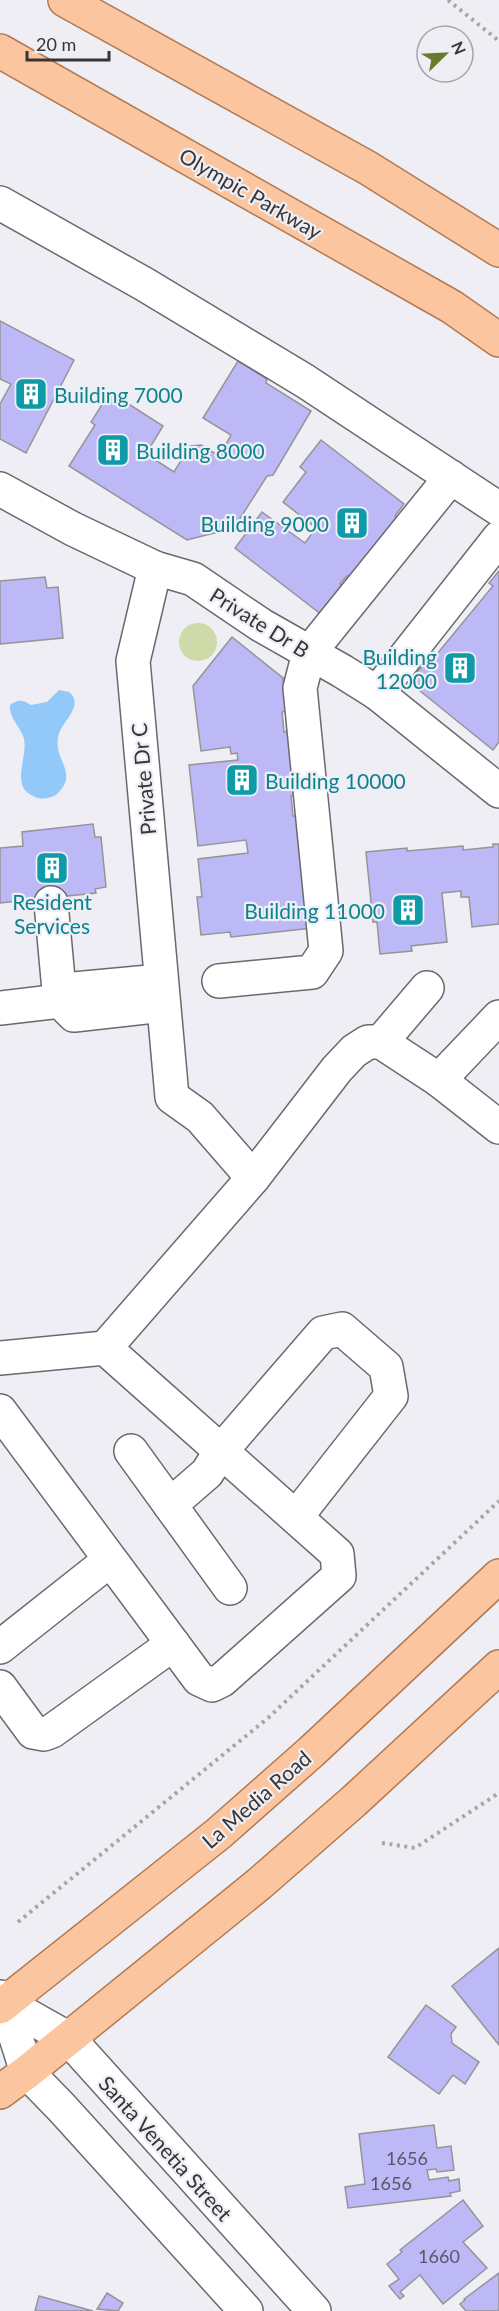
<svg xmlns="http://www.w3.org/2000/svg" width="499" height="2311" font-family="Lato,sans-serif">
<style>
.green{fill:#cedaa7}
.water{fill:#93c9f8}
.building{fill:#bdb9f7;stroke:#949499;stroke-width:1.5}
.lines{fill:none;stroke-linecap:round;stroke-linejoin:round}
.minor-casing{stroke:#6a696e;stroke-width:36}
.major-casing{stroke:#b37a51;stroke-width:36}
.path{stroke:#a5a5aa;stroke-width:4;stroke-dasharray:3 4.5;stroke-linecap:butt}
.minor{stroke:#fff;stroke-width:33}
.major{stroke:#fac59f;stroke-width:33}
.labels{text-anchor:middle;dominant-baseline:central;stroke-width:4.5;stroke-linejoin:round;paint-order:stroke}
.number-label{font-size:18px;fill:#585768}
.street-label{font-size:21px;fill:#363638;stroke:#eeeef4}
.culture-label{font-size:21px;fill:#0d838f;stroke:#eeeef4;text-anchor:start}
</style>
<rect width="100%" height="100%" fill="#eeeef4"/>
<circle class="green" cx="198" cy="642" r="19"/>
<path class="water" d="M59,690L69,692C86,706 60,722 58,738C54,762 80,773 56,795C48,799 41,800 33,796C10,786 28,757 24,739C21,727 8,717 10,705C19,699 23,700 31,705L47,702Z"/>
<g class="building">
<polygon points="0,321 74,360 26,453 0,439 0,404 11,384 0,379"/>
<polygon points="238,361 267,379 266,383 311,411 273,475 267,476 234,528 187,540 69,466 95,425 91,422 110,392 163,426 146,454 174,472 190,446 201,445 219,456 231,435 203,418"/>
<polygon points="321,440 404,504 395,516 397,518 354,574 347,576 340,584 344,587 322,615 235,548 262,512 305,543 316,528 283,502 306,472 300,467"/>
<polygon points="499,571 499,742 493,750 409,682 434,652 437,654 493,586 489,583"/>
<polygon points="45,577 47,588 58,587 63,638 0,644 0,581"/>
<polygon points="232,637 283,678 286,711 282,712 284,732 288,731 295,795 291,796 293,816 296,816 312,928 231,937 230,932 201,935 197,897 202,897 198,859 248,853 246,840 198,846 189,765 238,760 237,753 231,754 230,747 201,751 193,686"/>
<polygon points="93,824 95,837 101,837 106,887 95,889 96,893 0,903 0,848 23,846 22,832"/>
<polygon points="493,844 499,844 499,924 472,927 469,897 461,897 461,891 442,893 447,942 411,946 412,951 380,954 377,922 373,922 366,852 407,848 407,851 463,846 463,850 493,847"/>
<polygon points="499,1948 499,2045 452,1986"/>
<polygon points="426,2005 456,2027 451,2034 452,2043 479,2062 465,2084 453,2075 439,2094 388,2057"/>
<polygon points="434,2125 437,2148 451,2146 454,2170 437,2172 436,2169 427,2170 429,2180 448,2177 449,2181 459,2179 460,2191 450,2193 451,2196 348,2208 345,2187 365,2184 359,2134"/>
<polygon points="463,2200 483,2226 463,2242 487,2268 443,2304 420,2275 400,2292 404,2296 400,2299 389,2286 399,2279 387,2264 402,2252 400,2250"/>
<polygon points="499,2273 499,2311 466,2311 460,2304 465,2300 464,2299"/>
<polygon points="107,2293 123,2303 118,2311 97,2309"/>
<polygon points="39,2296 93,2311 35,2311"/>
</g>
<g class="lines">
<defs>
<g id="minor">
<polyline points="0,203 144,284 305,381 499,509"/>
<polyline points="0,489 73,529 155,568 193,579 261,625 342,671 377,693 499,791"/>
<polyline points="377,693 499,538"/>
<polyline points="51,903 60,1001 74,1015 163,1005"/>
<polyline points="219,981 312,972 326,951 300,688 309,653 451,477"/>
<polyline points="0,1008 60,1001 74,989 160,981"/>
<polyline points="381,1042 427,988"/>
<polyline points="439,1080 499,1017"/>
<polyline points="253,1178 337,1069 354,1051 368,1042 381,1042 439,1080 499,1127"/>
<polyline points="0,1358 105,1348 253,1178 200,1117 172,1097 133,661 155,568"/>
<polyline points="0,1411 199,1679 212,1685 222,1680 339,1576 337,1554 105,1348"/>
<polyline points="131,1451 230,1588"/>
<polyline points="170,1505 207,1473 221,1451 323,1333 342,1329 386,1367 391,1396 296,1517"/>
<polyline points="0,1647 110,1560"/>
<polyline points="0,1687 33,1732 44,1734 52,1731 173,1644"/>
<polyline points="0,1997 5,2003 27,2072 62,2108 246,2311"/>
<polyline points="5,2003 69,2039 314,2311"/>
</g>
<g id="major">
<polyline points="65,0 368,168 499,250"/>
<polyline points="0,51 452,307 499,340"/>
<polyline points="0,2007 218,1834 311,1752 499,1576"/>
<polyline points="0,2092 27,2072 259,1884 354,1801 499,1667"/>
</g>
</defs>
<use href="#minor" class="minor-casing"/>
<use href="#major" class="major-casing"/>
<g class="path">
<polyline points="448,0 499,41"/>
<polyline points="382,1843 415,1848 499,1793"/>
<polyline points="18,1922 268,1718 499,1501"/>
</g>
<use href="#minor" class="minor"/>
<use href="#major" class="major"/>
</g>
<defs>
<symbol id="building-square" viewBox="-11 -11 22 22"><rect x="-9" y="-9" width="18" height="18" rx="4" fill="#0f9aa8" stroke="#eeeef4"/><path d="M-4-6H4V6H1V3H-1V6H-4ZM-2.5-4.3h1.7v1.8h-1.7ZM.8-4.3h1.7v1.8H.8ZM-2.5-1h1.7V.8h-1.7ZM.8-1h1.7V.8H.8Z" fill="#fff"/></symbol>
</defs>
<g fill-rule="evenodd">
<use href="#building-square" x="12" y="375" width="38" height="38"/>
<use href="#building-square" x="94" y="431" width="38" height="38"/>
<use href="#building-square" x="333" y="504" width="38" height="38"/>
<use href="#building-square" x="441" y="649" width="38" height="38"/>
<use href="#building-square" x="223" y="761" width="38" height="38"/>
<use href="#building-square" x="33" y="849" width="38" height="38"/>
<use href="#building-square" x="389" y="891" width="38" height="38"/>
</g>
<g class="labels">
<g class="number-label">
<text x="407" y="2158">1656</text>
<text x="391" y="2183">1656</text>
<text x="439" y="2256">1660</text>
</g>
<g class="street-label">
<text transform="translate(251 193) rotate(30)">Olympic Parkway</text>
<text transform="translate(260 622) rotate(32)">Private Dr B</text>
<text transform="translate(143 779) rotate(-95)">Private Dr C</text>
<text transform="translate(256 1799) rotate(-41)">La Media Road</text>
<text transform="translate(166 2148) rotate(48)">Santa Venetia Street</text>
</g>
<g class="culture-label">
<text x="54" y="394">Building 7000</text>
<text x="136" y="450">Building 8000</text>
<text x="329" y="523" text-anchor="end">Building 9000</text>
<text x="437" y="656" text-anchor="end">Building<tspan x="437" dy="24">12000</tspan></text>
<text x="265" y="780">Building 10000</text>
<text x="52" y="901" text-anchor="middle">Resident<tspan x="52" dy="24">Services</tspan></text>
<text x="385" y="910" text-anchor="end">Building 11000</text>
</g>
</g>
<g transform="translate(445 54) rotate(66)"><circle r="28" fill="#eeeef4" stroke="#a4a4a9" stroke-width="1.5"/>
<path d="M0-4.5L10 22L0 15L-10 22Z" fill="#677b2b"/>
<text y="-9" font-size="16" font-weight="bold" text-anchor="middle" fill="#363638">N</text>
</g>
<path d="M27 51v9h82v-9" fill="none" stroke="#363638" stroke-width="3"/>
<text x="36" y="51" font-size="18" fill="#363638" stroke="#eeeef4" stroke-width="4.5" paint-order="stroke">20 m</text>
</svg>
